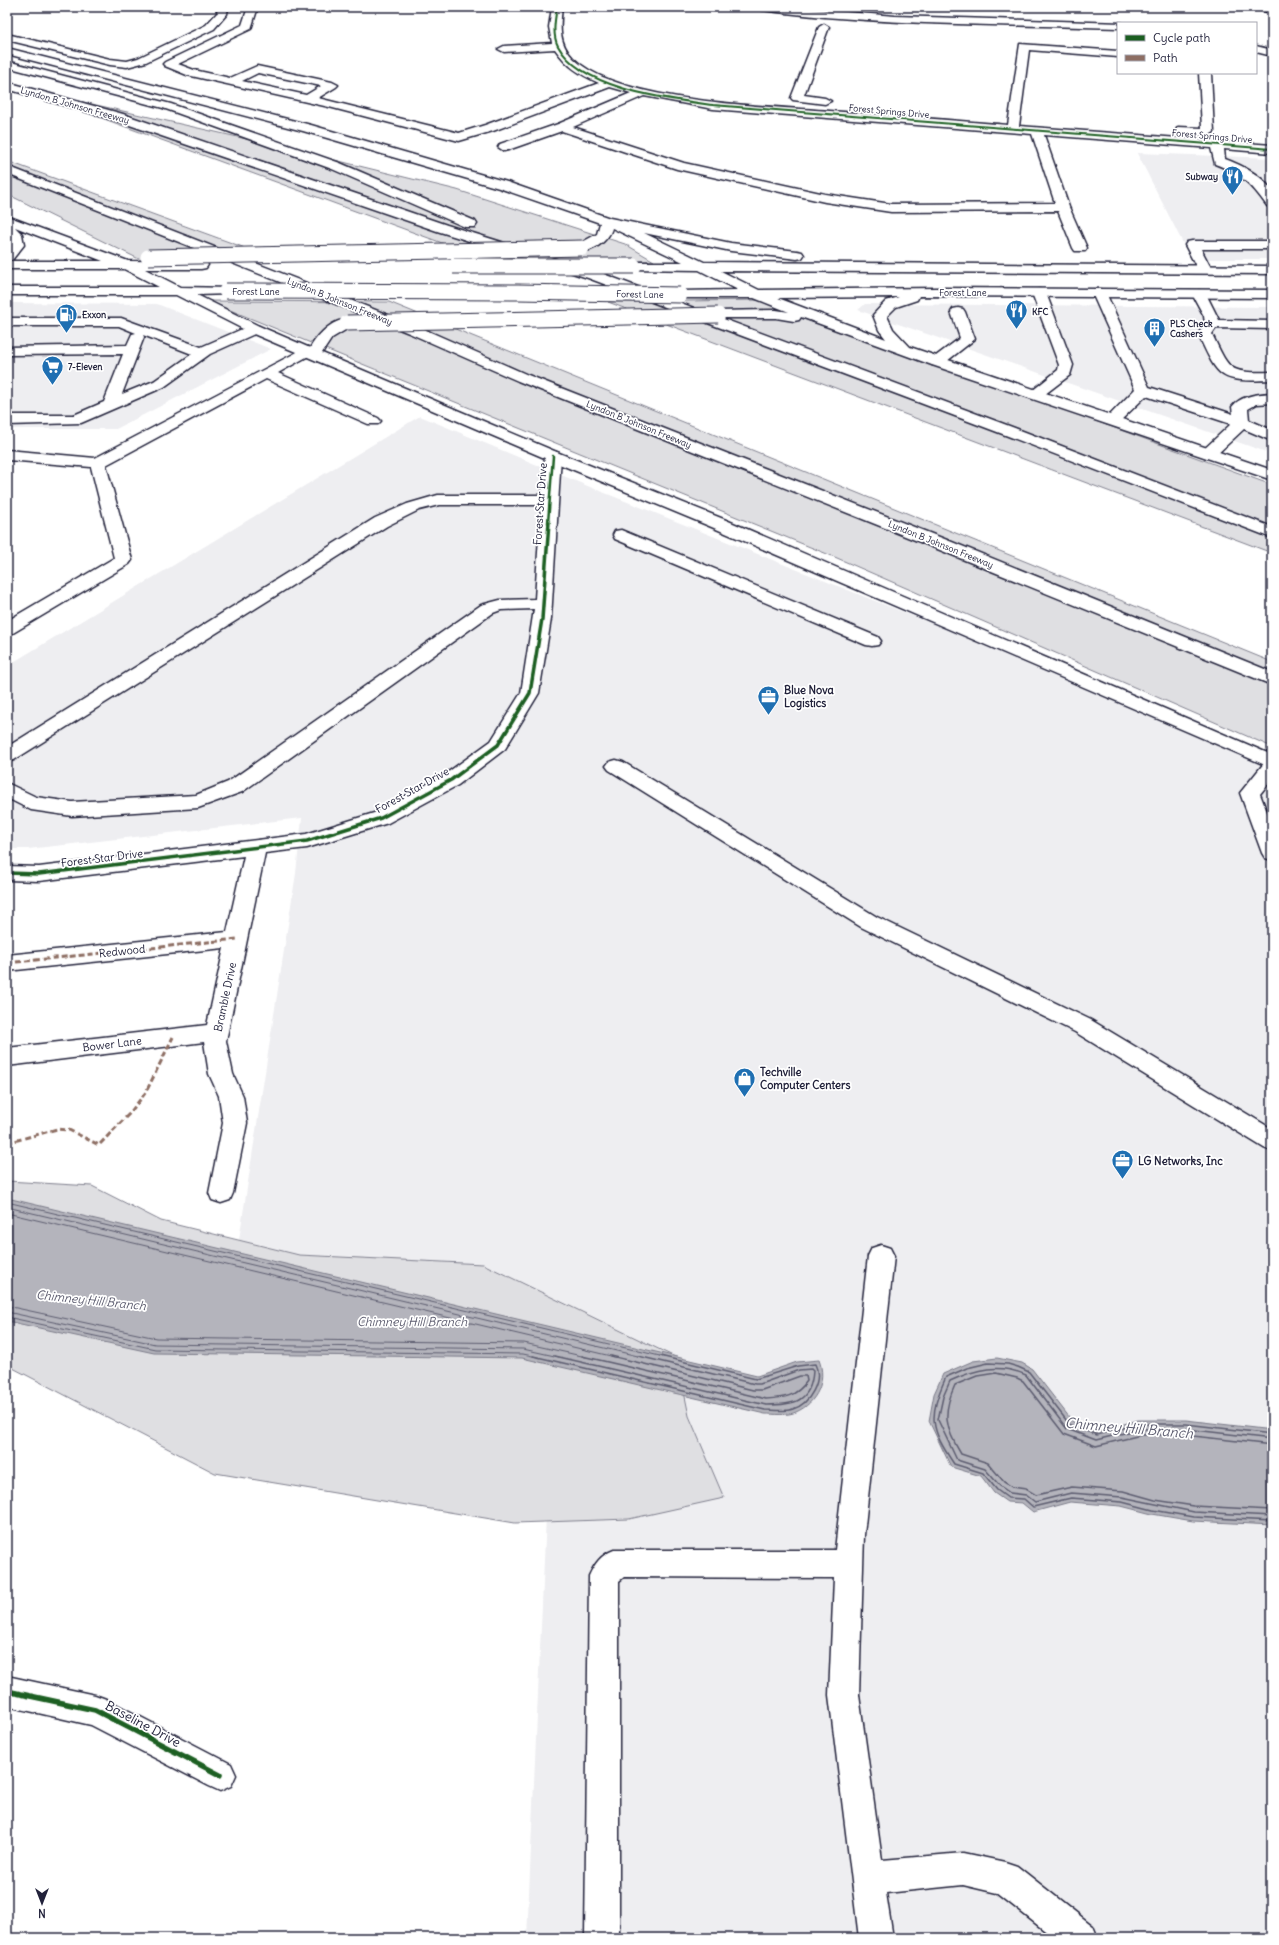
<svg xmlns="http://www.w3.org/2000/svg" width="1279" height="1945" font-family="Delius,sans-serif">
<style>
.built{fill:#eeeef1}
.green{fill:#dfdfe2;stroke:#80808e}
.water{fill:#b4b4bc;stroke:#7a7a88}
.lines{fill:none;stroke-linecap:round;stroke-linejoin:round}
.shore-far1{stroke:#5c5c6f;stroke-width:1}
.shore{stroke:#5c5c6f;stroke-width:1.5}
.minor-casing{stroke:#22223b;stroke-width:3}
.major-casing{stroke:#22223b;stroke-width:3}
.highway-casing{stroke:#22223b;stroke-width:3}
.minor{fill:#fff;fill-rule:evenodd}
.major{fill:#fff;fill-rule:evenodd}
.highway{fill:#fff;fill-rule:evenodd}
.major-bridge-casing{stroke:#22223b;stroke-width:17;stroke-linecap:butt}
.major-bridge{stroke:#fff;stroke-width:15}
.quiet{stroke:#8d6e63;stroke-width:3;stroke-dasharray:6 3;stroke-linecap:butt}
.cycleway-far3-casing{stroke:#fff;stroke-width:3.5}
.cycleway-far2-casing{stroke:#fff;stroke-width:4}
.cycleway-far1-casing{stroke:#fff;stroke-width:5.5}
.cycleway-casing{stroke:#fff;stroke-width:8}
.cycleway-far3{stroke:#1b5e20;stroke-width:2}
.cycleway-far2{stroke:#1b5e20;stroke-width:2.5}
.cycleway-far1{stroke:#1b5e20;stroke-width:3.5}
.cycleway{stroke:#1b5e20;stroke-width:5.5}
.labels{text-anchor:middle;dominant-baseline:central;stroke-width:3.5;stroke-linejoin:round;paint-order:stroke}
.far-street-label{font-size:9px;fill:#22223b;stroke:#fff}
.far-poi-label{font-size:9px;font-weight:bold;fill:#22223b;stroke:#fff;text-anchor:start}
.street-label{font-size:11px;fill:#22223b;stroke:#fff}
.poi-label{font-size:11px;font-weight:bold;fill:#22223b;stroke:#fff;text-anchor:start}
.water-label{font-size:12px;font-style:italic;fill:#5c5c6f;stroke:#fff}
.near-street-label{font-size:13px;fill:#22223b;stroke:#fff}
.near-water-label{font-size:14px;font-style:italic;fill:#5c5c6f;stroke:#fff}
</style>
<rect width="100%" height="100%" fill="#fff"/>
<filter id="ink" filterUnits="userSpaceOnUse"><feTurbulence type="fractalNoise" baseFrequency=".025" numOctaves="2"/><feDisplacementMap in="SourceGraphic" scale="8" xChannelSelector="R" yChannelSelector="G"/><feConvolveMatrix kernelMatrix="1 2 1 2 8 2 1 2 1" color-interpolation-filters="sRGB"/></filter>
<g filter="url(#ink)">
<g class="built">
<polygon points="1137,153 1272,158 1272,259 1191,259"/>
<polygon points="7,303 157,304 271,349 116,429 7,429"/>
<polygon points="865,304 1272,307 1272,454 858,310"/>
<polygon points="420,416 590,487 1228,742 1272,762 1272,1938 527,1938 555,1316 227,1317 296,873 302,818 28,849 7,849 7,666"/>
</g>
<g class="green">
<polygon points="17,87 286,148 457,190 625,244 654,261 494,262"/>
<polygon points="7,161 281,261 147,263 7,194"/>
<polygon points="762,300 1272,485 1272,553 608,302"/>
<polygon points="208,301 389,302 1272,662 1272,747 837,558"/>
<polygon points="7,1181 92,1186 161,1221 299,1255 483,1264 677,1358 689,1416 724,1498 629,1519 515,1523 215,1473 7,1365"/>
</g>
<g class="water">
<path d="M7,1198L757,1376L797,1362L819,1360C827,1380 817,1403 796,1412C788,1416 774,1414 765,1414L522,1358L154,1353L7,1321Z"/>
<polygon points="997,1358 1022,1363 1032,1369 1073,1422 1099,1431 1138,1420 1186,1420 1272,1430 1272,1525 1193,1521 1152,1514 1121,1506 1070,1502 1033,1512 1022,1503 1007,1502 994,1493 981,1476 951,1467 929,1421 934,1394 943,1374 973,1361"/>
</g>
<g class="lines">
<g class="shore-far1">
<polyline points="7,1202 664,1357"/>
<polyline points="7,1207 642,1357"/>
<polyline points="7,1213 615,1357"/>
<polyline points="7,1306 156,1338 524,1343 586,1357"/>
<polyline points="7,1312 155,1344 523,1349 559,1357"/>
<polyline points="7,1317 155,1349 523,1354 537,1357"/>
</g>
<g class="shore">
<path d="M533,1356L765,1410C774,1410 784,1412 793,1409C810,1404 823,1380 815,1364L798,1366L756,1379L660,1356"/>
<path d="M555,1356L766,1405C793,1405 811,1403 813,1371L811,1369L799,1370L760,1384H755L638,1356"/>
<path d="M582,1356L766,1399C784,1398 796,1397 807,1381L806,1376H800L762,1390H753L611,1356"/>
<path d="M1272,1434L1186,1424H1139L1097,1435L1070,1425L1029,1372L1018,1367L1008,1364L988,1363L967,1368L946,1377C928,1417 930,1428 954,1464L983,1473L997,1490L1008,1498L1024,1499L1033,1507L1071,1498L1122,1502L1153,1510L1193,1517L1272,1521"/>
<path d="M1272,1439L1186,1429H1140L1096,1440L1067,1429L1026,1375C999,1363 976,1369 950,1381L943,1397L938,1420L957,1460L985,1469L1000,1486L1010,1493L1026,1495L1035,1502L1071,1493L1122,1497L1194,1512L1272,1516"/>
<path d="M1272,1445L1185,1435H1141L1096,1446L1064,1434L1023,1381L1017,1378L996,1373L977,1376L955,1385C942,1413 945,1428 961,1454L988,1463L1004,1482L1012,1487L1026,1489L1036,1495L1072,1487L1123,1491L1155,1500L1194,1506L1272,1510"/>
</g>
<defs>
<g id="minor">
<polygon points="105,7 116,7 110,11 106,10"/>
<polygon points="218,7 228,7 227,14 214,29 146,62 127,67 110,65 7,40 7,34 110,59 127,61 138,58 206,25 217,13"/>
<path d="M248,7H258L251,29L178,64L194,70L230,78L257,66L332,82L338,85L336,87L318,98L459,133L485,125L599,83C579,74 568,67 555,49L504,52L498,49L504,46L552,43L549,27L552,7H562C560,26 558,43 573,58C618,103 767,106 830,111C889,115 948,120 1008,125L1020,44L1118,51V57L1029,50L1019,126L1272,145V153L1224,149L1225,159C1239,164 1269,178 1272,194C1273,198 1272,203 1272,207L1267,206C1251,183 1241,174 1215,164L1211,148L1044,135L1069,207L1087,248L1085,251H1075L1073,248L1058,211L891,212L825,202L677,169L562,131L508,150L504,151L498,147L500,144L558,124L631,93L610,87L493,131L459,141L329,107L187,75L165,66L163,64L165,62L242,25ZM258,73L321,86L306,95L242,81ZM644,96L713,109L1032,134L1055,203L891,204L825,194L684,163L573,127Z"/>
<path d="M757,7H786L895,16L1122,23H1118V28C999,24 880,26 762,10Z"/>
<polygon points="1255,7 1272,7 1272,13 1256,9"/>
<polygon points="824,24 829,27 804,95 825,98 831,101 825,104 793,100 791,98 819,27"/>
<polygon points="1256,46 1272,50 1272,56 1256,52"/>
<polygon points="1199,73 1211,73 1214,132 1208,136 1178,133 1176,130 1178,127 1202,128"/>
<polygon points="1192,241 1272,241 1272,249 1201,249 1212,270 1210,273 1200,273 1198,270 1185,245 1187,242"/>
<polygon points="1039,289 1044,290 1046,293 1073,365 1070,375 1040,398 1030,398 1027,395 1058,370 1059,365 1032,293 1034,290"/>
<path d="M1099,289L1104,290L1106,293L1149,387L1233,414L1232,407C1241,395 1259,394 1272,393V403L1257,404L1248,409L1249,420L1272,430V441L1244,429L1215,456L1209,458L1203,456L1201,453L1203,450L1231,424L1146,396L1117,424H1107L1104,421L1107,418L1135,389L1092,293L1094,290Z"/>
<path d="M1199,290L1204,291L1206,294L1219,320L1272,321V329L1216,328L1212,334C1230,372 1229,373 1272,372V380C1220,382 1219,380 1198,334L1205,324L1204,316L1192,294L1194,291Z"/>
<polygon points="958,308 963,309 965,312 975,339 942,365 932,365 930,362 932,359 960,338 951,312 953,309"/>
<path d="M7,318H121L201,347L249,326H259L261,329L259,332L210,354L164,387L81,423L7,425V415H74L104,402L123,354L7,355V347L127,345L132,334L136,333L119,326H7ZM143,335L192,354L154,381L122,394L144,337Z"/>
<polygon points="307,347 312,348 314,351 312,354 278,373 378,418 381,421 378,424 368,424 266,379 106,465 132,560 129,564 13,633 7,634 7,621 114,558 91,467 7,460 7,450 95,458"/>
<polygon points="553,451 559,453 561,456 551,619 539,693 505,749 458,785 388,823 307,848 265,853 226,1041 233,1074 243,1096 247,1123 233,1193 230,1200 221,1203 212,1200 209,1193 223,1123 219,1096 209,1074 204,1042 7,1066 7,1048 207,1025 224,948 7,971 7,955 227,932 244,856 39,881 7,880 7,866 39,867 306,834 374,813 444,775 491,741 521,693 534,609 501,610 493,613 242,792 198,808 72,816 31,810 7,798 7,783 36,797 72,802 196,795 228,782 481,605 500,600 535,599 541,505 439,505 419,510 387,526 14,760 7,762 7,747 375,518 407,504 438,495 542,495 545,456 547,453"/>
<polygon points="621,530 878,637 881,641 878,645 872,646 866,645 615,539 613,535 615,531"/>
<polygon points="616,760 623,762 877,917 1091,1020 1272,1129 1272,1151 1264,1148 1075,1032 861,927 609,770 606,766 609,762"/>
<polygon points="1272,760 1272,779 1260,794 1272,825 1272,860 1265,858 1262,853 1240,793 1265,762"/>
<path d="M881,1245L890,1248L894,1256L864,1535L859,1695L882,1860L963,1853L1005,1862L1017,1866L1093,1926L1098,1938H1054L997,1893L963,1885L886,1893L893,1938H859L829,1695L834,1578L624,1577L619,1581V1938H585L589,1576C595,1563 601,1555 614,1550H835L868,1256L872,1248Z"/>
<polygon points="7,1676 95,1695 106,1699 231,1764 236,1775 231,1786 220,1791 209,1786 91,1725 7,1706"/>
</g>
<g id="major">
<path d="M7,48L311,125L507,182L610,218L731,243L797,251L802,252L804,255L802,258L797,259L731,251L644,233L704,262L1272,266V274L721,271L759,290L937,288L1272,290V298L919,296L917,300L896,307L887,316L893,329L910,347L1272,470V480L932,365L801,317L799,320L794,321L776,318H713L711,315L713,312L718,311L776,310L789,312L754,298H675L673,295L675,292L680,291L738,290L699,270L629,269L627,266L629,263L634,262H683L612,228C609,241 591,254 577,251L575,248L577,245L597,234L600,223L499,188L303,131L7,54ZM899,297L886,301L873,315L879,330L886,339L778,298Z"/>
<path d="M7,216L128,261L206,262L208,265L206,268L201,269H145L180,287L231,288L233,291L231,294L197,295L259,326L310,348C318,334 335,316 352,320L354,323L352,326L332,338L322,353L559,453L726,520L1272,755V768L714,528L547,459L249,332L176,295H7V287H159L124,269H7V248L10,245L7,234ZM15,227L103,261H7L12,260L24,245L22,234Z"/>
</g>
<g id="highway">
<polygon points="7,61 171,104 340,163 475,221 477,224 475,227 465,227 332,169 163,108 7,67"/>
<polygon points="7,82 123,114 447,225 598,272 1020,430 1272,527 1272,538 1008,436 588,278 437,231 115,120 7,89"/>
<polygon points="7,166 419,327 528,375 947,540 1272,672 1272,685 935,548 518,381 409,333 7,174"/>
</g>
</defs>
<use href="#minor" class="minor-casing"/>
<use href="#major" class="major-casing"/>
<use href="#highway" class="highway-casing"/>
<use href="#minor" class="minor"/>
<use href="#major" class="major"/>
<use href="#highway" class="highway"/>
<defs>
<g id="major-bridge">
<polyline points="148,257 582,248"/>
<polyline points="453,266 634,266"/>
<polyline points="226,291 518,292 680,295"/>
<polyline points="347,323 718,315"/>
</g>
</defs>
<use href="#major-bridge" class="major-bridge-casing"/>
<use href="#major-bridge" class="major-bridge"/>
<g class="quiet">
<polyline points="7,963 237,939"/>
<polyline points="7,1143 57,1129 69,1130 99,1145 129,1114 146,1092 173,1037"/>
</g>
<defs>
<path id="cycleway-far3" d="M557,7C555,19 552,35 558,46C582,90 669,99 713,105L1272,149"/>
<polyline id="cycleway-far2" points="548,523 553,456"/>
<polyline id="cycleway-far1" points="7,873 39,874 307,841 381,818 451,780 498,745 530,693 542,619 549,522"/>
<polyline id="cycleway" points="7,1691 95,1710 220,1775"/>
</defs>
<use href="#cycleway-far3" class="cycleway-far3-casing"/>
<use href="#cycleway-far2" class="cycleway-far2-casing"/>
<use href="#cycleway-far1" class="cycleway-far1-casing"/>
<use href="#cycleway" class="cycleway-casing"/>
<use href="#cycleway-far3" class="cycleway-far3"/>
<use href="#cycleway-far2" class="cycleway-far2"/>
<use href="#cycleway-far1" class="cycleway-far1"/>
<use href="#cycleway" class="cycleway"/>
</g>
</g>
<defs>
<symbol id="restaurant-pin" viewBox="-11 -11 22 30"><path d="M0 17L-7.5 6A9.5 9.5 0 1 1 7.5 6Z" fill="#1f6fb2" stroke="#fff"/><path d="M-5-6h1v4h1v-4h1v4h1v-4h1v5L-1.5 .5V6h-2V.5L-5-1ZM5-6V6H3V1.5H1.5Q1.5-4 5-6Z" fill="#fff"/></symbol>
<symbol id="fuel-pin" viewBox="-11 -11 22 30"><path d="M0 17L-7.5 6A9.5 9.5 0 1 1 7.5 6Z" fill="#1f6fb2" stroke="#fff"/><path d="M-5.5-6h7V0h2V4h1.3V-2.5L3-4.5l.8-.8L6-3V5H2.5V1h-1V6h-7ZM-4.2-4.7v3.2H.2V-4.7Z" fill="#fff"/></symbol>
<symbol id="building-pin" viewBox="-11 -11 22 30"><path d="M0 17L-7.5 6A9.5 9.5 0 1 1 7.5 6Z" fill="#1f6fb2" stroke="#fff"/><path d="M-4-6H4V6H1V3H-1V6H-4ZM-2.5-4.3h1.7v1.8h-1.7ZM.8-4.3h1.7v1.8H.8ZM-2.5-1h1.7V.8h-1.7ZM.8-1h1.7V.8H.8Z" fill="#fff"/></symbol>
<symbol id="supermarket-pin" viewBox="-11 -11 22 30"><path d="M0 17L-7.5 6A9.5 9.5 0 1 1 7.5 6Z" fill="#1f6fb2" stroke="#fff"/><path d="M-6-5.5h2.5l.6 2H6L4.5 2H-2.5L-4.4-4H-6ZM-1.5 3.2a1.3 1.3 0 1 0 .1 0ZM3 3.2a1.3 1.3 0 1 0 .1 0Z" fill="#fff"/></symbol>
<symbol id="office-pin" viewBox="-11 -11 22 30"><path d="M0 17L-7.5 6A9.5 9.5 0 1 1 7.5 6Z" fill="#1f6fb2" stroke="#fff"/><path d="M-6-3h4V-5.5h4V-3h4V5H-6ZM-1-4.5V-3h2v-1.5ZM-6 0V1H6V0Z" fill="#fff"/></symbol>
<symbol id="shop-pin" viewBox="-11 -11 22 30"><path d="M0 17L-7.5 6A9.5 9.5 0 1 1 7.5 6Z" fill="#1f6fb2" stroke="#fff"/><path d="M-5-2.5h2.3a2.7 3.5 0 0 1 5.4 0H5L5.5 6h-11ZM-1.5-2.5h3a1.5 2.3 0 0 0-3 0Z" fill="#fff"/></symbol>
</defs>
<g fill-rule="evenodd">
<use href="#restaurant-pin" x="1220" y="164" width="25" height="34"/>
<use href="#restaurant-pin" x="1004" y="298" width="25" height="34"/>
<use href="#fuel-pin" x="54" y="302" width="25" height="34"/>
<use href="#building-pin" x="1142" y="316" width="25" height="34"/>
<use href="#supermarket-pin" x="40" y="354" width="25" height="34"/>
<use href="#office-pin" x="756" y="684" width="25" height="34"/>
<use href="#shop-pin" x="732" y="1066" width="25" height="34"/>
<use href="#office-pin" x="1110" y="1148" width="25" height="34"/>
</g>
<g class="labels">
<g class="far-street-label">
<text transform="translate(75 105) rotate(16)">Lyndon B Johnson Freeway</text>
<text transform="translate(889 111) rotate(5)">Forest Springs Drive</text>
<text transform="translate(1212 136) rotate(5)">Forest Springs Drive</text>
<text x="256" y="291">Forest Lane</text>
<text x="963" y="292">Forest Lane</text>
<text transform="translate(640 294) rotate(1)">Forest Lane</text>
<text transform="translate(340 301) rotate(22)">Lyndon B Johnson Freeway</text>
<text transform="translate(639 424) rotate(22)">Lyndon B Johnson Freeway</text>
<text transform="translate(941 544) rotate(22)">Lyndon B Johnson Freeway</text>
</g>
<g class="far-poi-label">
<text x="1218" y="176" text-anchor="end">Subway</text>
<text x="1032" y="311">KFC</text>
<text x="82" y="314">Exxon</text>
<text x="1170" y="323">PLS Check<tspan x="1170" dy="10">Cashers</tspan></text>
<text x="68" y="366">7-Eleven</text>
</g>
<g class="street-label">
<text transform="translate(540 504) rotate(-86)">Forest Star Drive</text>
<text transform="translate(412 790) rotate(-29)">Forest Star Drive</text>
<text transform="translate(102 858) rotate(-7)">Forest Star Drive</text>
<text transform="translate(122 951) rotate(-6)">Redwood</text>
<text transform="translate(225 997) rotate(-78)">Bramble Drive</text>
<text transform="translate(112 1044) rotate(-7)">Bower Lane</text>
</g>
<g class="poi-label">
<text x="784" y="690">Blue Nova<tspan x="784" dy="13">Logistics</tspan></text>
<text x="760" y="1072">Techville<tspan x="760" dy="13">Computer Centers</tspan></text>
<text x="1138" y="1161">LG Networks, Inc</text>
</g>
<g class="water-label">
<text transform="translate(91 1300) rotate(6)">Chimney Hill Branch</text>
<text x="412" y="1321">Chimney Hill Branch</text>
</g>
<g class="near-street-label">
<text transform="translate(143 1724) rotate(28)">Baseline Drive</text>
</g>
<g class="near-water-label">
<text transform="translate(1129 1428) rotate(5)">Chimney Hill Branch</text>
</g>
</g>
<rect width="1279" height="1945" fill="none" stroke="#fff" stroke-width="24"/>
<rect x="12" y="12" width="1255" height="1921" fill="none" stroke="#22223b" stroke-width="1.5" filter="url(#ink)"/>
<rect x="1117" y="22" width="140" height="52" fill="#ffffff" stroke="#a7a7b1"/>
<rect x="1125" y="35" width="20" height="6" fill="#1b5e20" stroke="#a7a7b1"/>
<text x="1153" y="42" font-size="12" fill="#22223b">Cycle path</text>
<rect x="1125" y="55" width="20" height="6" fill="#8d6e63" stroke="#a7a7b1"/>
<text x="1153" y="62" font-size="12" fill="#22223b">Path</text>
<g transform="translate(42 1903) rotate(180)" stroke="#ffffff" stroke-width="3" paint-order="stroke">
<path d="M0-3L7 15L0 10L-7 15Z" fill="#22223b"/>
<text y="-6" font-size="11" font-weight="bold" text-anchor="middle" fill="#22223b">N</text>
</g>
</svg>
